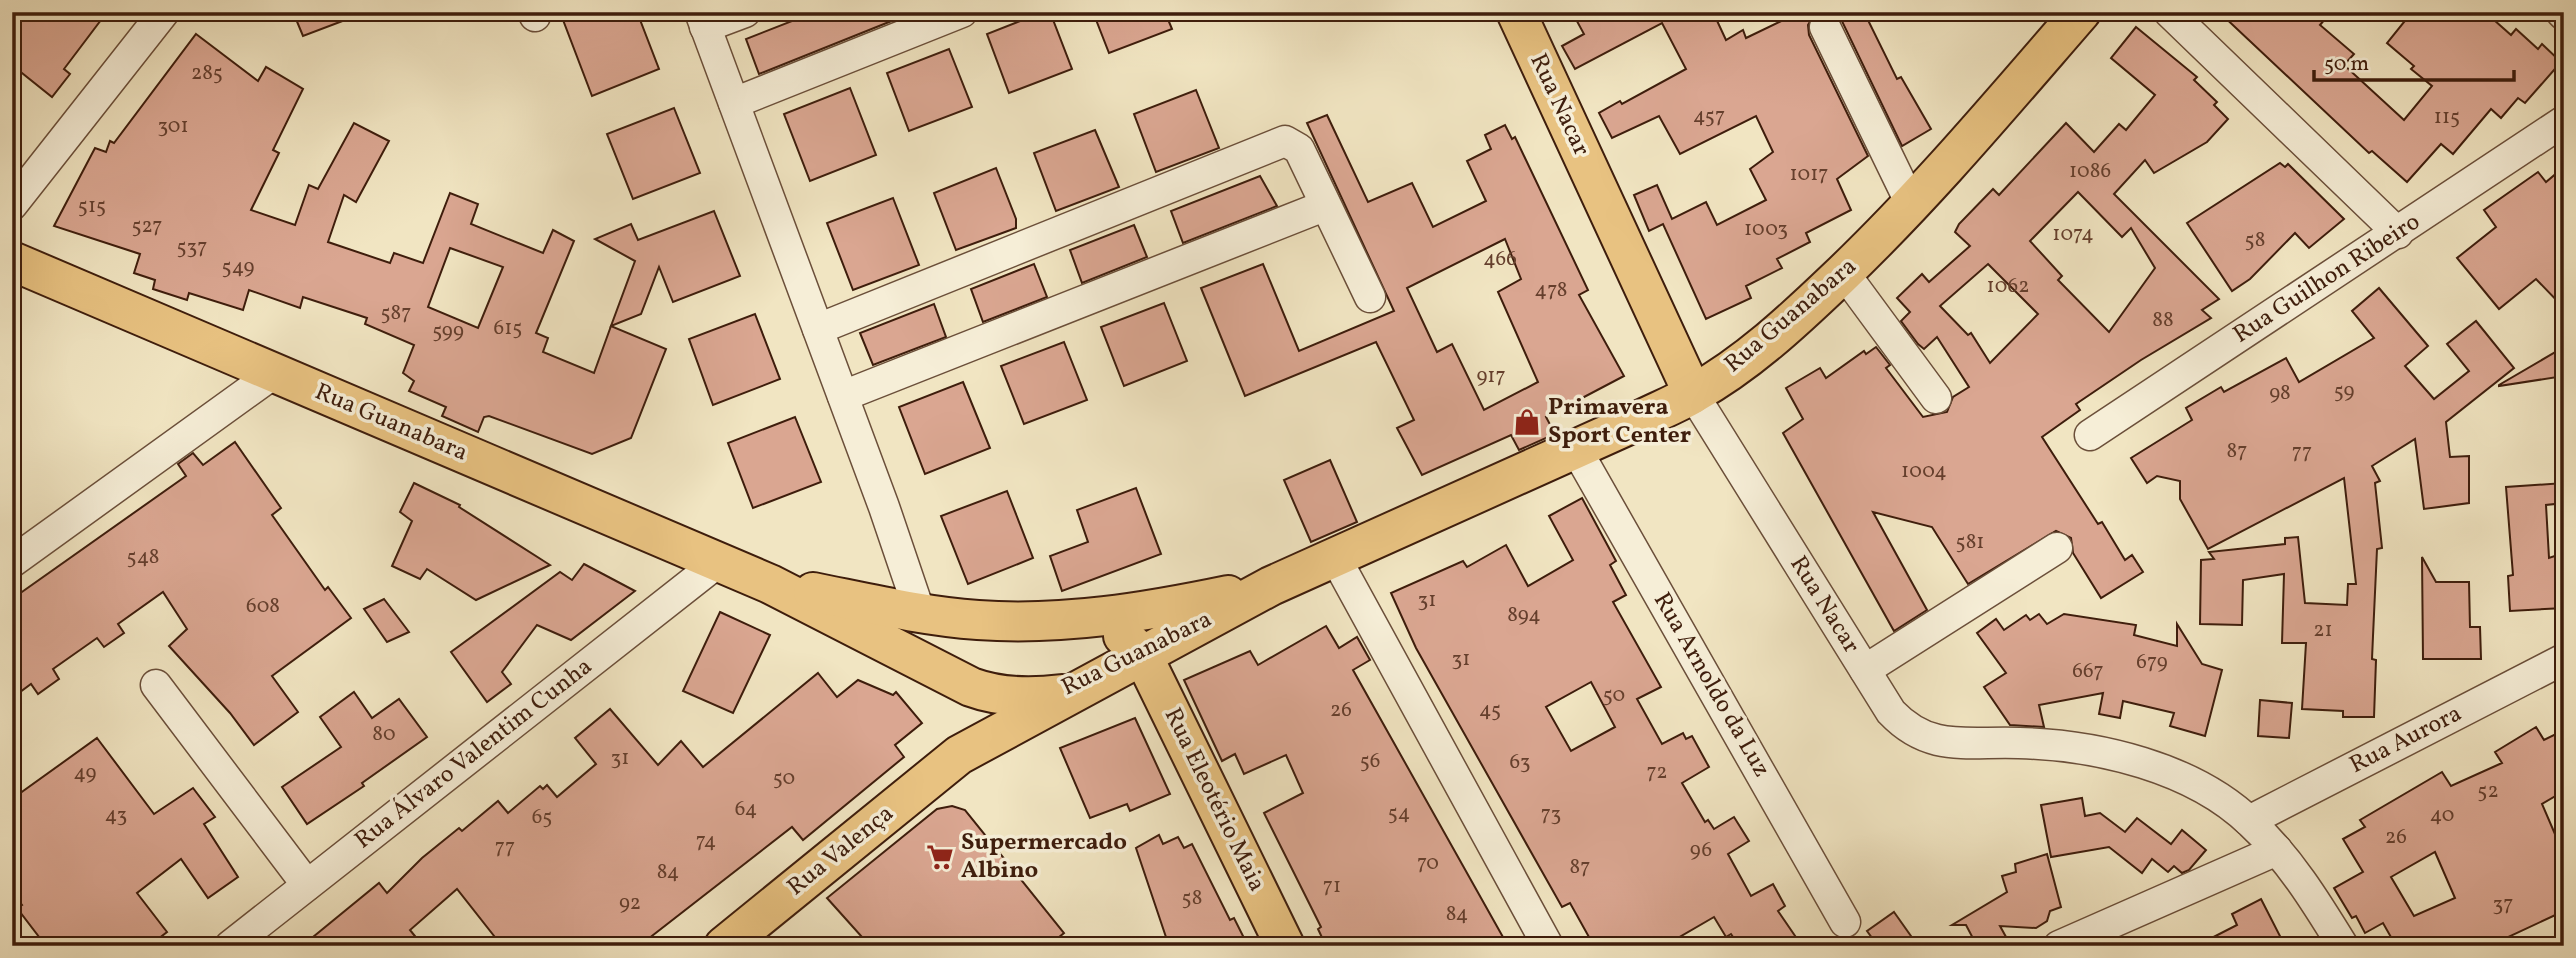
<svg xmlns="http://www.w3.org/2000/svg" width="2576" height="958" font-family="Vollkorn,serif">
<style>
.building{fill:#daa691;stroke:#3e1d0c;stroke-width:2;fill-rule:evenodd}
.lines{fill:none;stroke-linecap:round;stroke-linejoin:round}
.minor-casing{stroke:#6b4f3a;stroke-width:33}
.major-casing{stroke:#3e1d0c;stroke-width:42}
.minor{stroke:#f6eed7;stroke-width:30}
.major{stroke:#e8c281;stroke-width:38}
.labels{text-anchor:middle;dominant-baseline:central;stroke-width:7;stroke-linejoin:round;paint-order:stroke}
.number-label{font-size:21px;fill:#653f2d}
.street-label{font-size:24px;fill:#3e1d0c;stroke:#f6eed7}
.poi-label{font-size:24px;font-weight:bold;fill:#3e1d0c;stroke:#f6eed7;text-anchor:start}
</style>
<rect width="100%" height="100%" fill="#f1e5c2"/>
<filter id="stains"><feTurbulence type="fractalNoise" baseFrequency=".00286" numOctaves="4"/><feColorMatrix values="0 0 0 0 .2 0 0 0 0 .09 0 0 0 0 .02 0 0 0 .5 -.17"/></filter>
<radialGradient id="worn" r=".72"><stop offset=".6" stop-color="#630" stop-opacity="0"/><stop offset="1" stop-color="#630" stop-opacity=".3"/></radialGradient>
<g class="building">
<polygon points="12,12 107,12 64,69 70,74 52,97 12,65"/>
<polygon points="293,12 361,12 361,14 303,36"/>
<polygon points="560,12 637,12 659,69 592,96"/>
<polygon points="815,12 914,12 759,74 746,39"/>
<polygon points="1043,12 1050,12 1072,69 1009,93 987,34"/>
<polygon points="1093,12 1165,12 1172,29 1109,53"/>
<polygon points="1572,12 1713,12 1726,40 1743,30 1746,38 1800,12 1816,12 1808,25 1809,35 1868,156 1837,179 1851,210 1806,233 1810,242 1777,259 1782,268 1746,286 1751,298 1706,319 1663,224 1649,231 1634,195 1657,185 1672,219 1706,202 1717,225 1766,200 1750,169 1773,152 1756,116 1680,154 1659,116 1612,138 1599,113 1620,101 1622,104 1686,69 1662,23 1575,69 1562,46 1584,34"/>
<polygon points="1834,12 1864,12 1897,79 1901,77 1931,129 1902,146 1841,19"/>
<polygon points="2219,12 2331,12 2320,25 2354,54 2344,65 2404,120 2432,86 2411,69 2414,66 2387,43 2412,12 2485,12 2511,35 2516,29 2538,49 2542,44 2561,62 2525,103 2518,98 2501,118 2491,109 2453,154 2441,144 2407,182 2372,151 2369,153"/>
<path d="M2136,27L2197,77L2194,80L2217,102L2214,105L2228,119L2207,142L2154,173L2145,160L2114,194L2219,299L2202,310L2211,318L2141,360L2076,404L2080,410L2042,437L2098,524L2102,522L2125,560L2132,555L2143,572L2101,598L2073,553L2071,538L2056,531L1968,584L1932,527L1873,512L1927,610L1894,631L1783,433L1803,419L1786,388L1820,368L1826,378L1864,351L1866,354L1876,347L1890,365L1886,368L1923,417L1947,412L1953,397L1969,387L1937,337L1924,349L1918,344L1901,321L1910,312L1897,298L1922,274L1929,282L1970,246L1955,232L1959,224L1993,189L1999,195L2066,123L2094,152L2119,124L2126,130L2155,95L2111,58ZM2078,192L2122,237L2131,228L2155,268L2109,332L2058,280L2062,276L2030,241ZM1988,264L2038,314L1990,363L1971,333L1968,335L1940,306Z"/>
<path d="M196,34L258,81L266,67L303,89L273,150L279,153L251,210L295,225L309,185L318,189L354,123L389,141L356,202L344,195L328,242L390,263L394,253L423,263L450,193L478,204L471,224L543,253L553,230L574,241L536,333L548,338L543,352L594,373L611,326L666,349L631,438L592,454L489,416L484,417L478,432L442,416L446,407L409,391L414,381L403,373L414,345L365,324L367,318L303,297L300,308L249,290L243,310L189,293L187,300L153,289L155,280L134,273L140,254L54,226L95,148L106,152L110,141L114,143ZM450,248L503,267L478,328L428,307Z"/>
<polygon points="949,49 972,107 909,131 887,73"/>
<polygon points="850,88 876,155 810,181 784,114"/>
<polygon points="1196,90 1219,148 1156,172 1134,114"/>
<polygon points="674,108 700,173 633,199 607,134"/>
<path d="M1327,115L1368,202L1412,183L1433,227L1486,201L1467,161L1491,149L1485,135L1505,125L1512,139L1515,137L1588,290L1579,295L1624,376L1546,417L1555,434L1519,450L1511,435L1422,475L1397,428L1414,420L1376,342L1245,396L1201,288L1263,264L1299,351L1394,311L1307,123ZM1505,239L1521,279L1498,292L1538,382L1484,410L1452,344L1437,352L1407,288Z"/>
<polygon points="1095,130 1119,187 1056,211 1034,153"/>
<polygon points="2280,163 2285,167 2288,164 2344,219 2309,248 2295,233 2250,279 2232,291 2187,223"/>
<polygon points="2564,167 2564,308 2536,279 2499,309 2457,258 2496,227 2484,210 2538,172 2546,182"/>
<polygon points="996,168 1016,219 1016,228 956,250 934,193"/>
<polygon points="1260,176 1277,206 1183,243 1171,211"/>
<polygon points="893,198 919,265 853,290 827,223"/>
<polygon points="714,211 740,276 673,302 659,267 641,314 611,326 635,261 595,239 631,224 638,240"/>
<polygon points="1134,225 1147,257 1082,283 1070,250"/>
<polygon points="1034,264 1047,297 983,322 971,289"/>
<polygon points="2379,288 2428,346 2405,366 2434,399 2469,371 2447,344 2476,321 2514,368 2446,422 2450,457 2469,456 2469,503 2424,509 2415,439 2372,466 2380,481 2375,483 2382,548 2377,549 2373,636 2372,659 2376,660 2374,717 2343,717 2343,711 2302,709 2306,643 2282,643 2284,574 2243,580 2242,625 2200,624 2201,560 2214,559 2209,552 2285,544 2285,538 2298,537 2305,603 2347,605 2348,584 2356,584 2344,478 2208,549 2180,499 2180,481 2157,476 2147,483 2131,458 2192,420 2186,408 2221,387 2224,392 2286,358 2299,382 2374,338 2352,311"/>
<polygon points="1164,303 1187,361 1124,386 1101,327"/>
<polygon points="934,304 946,337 873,365 860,333"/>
<polygon points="755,314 780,379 713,405 689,339"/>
<polygon points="1064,342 1087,400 1024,424 1001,366"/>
<polygon points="2564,347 2564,376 2499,386 2499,385"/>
<polygon points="963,382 990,448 925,474 899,407"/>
<polygon points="795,417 821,482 753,508 728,443"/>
<polygon points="235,442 281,508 272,515 325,590 328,587 351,618 272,676 298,712 254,745 230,713 169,646 187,629 163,592 118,624 124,633 104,647 97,638 53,669 59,679 38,694 31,684 12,698 12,599 186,476 178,464 193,453 203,465"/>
<polygon points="1330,460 1357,522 1311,542 1284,480"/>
<polygon points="414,483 460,505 459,507 550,565 476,600 427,569 420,579 392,566 412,521 400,512"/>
<polygon points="2564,483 2564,503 2546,505 2549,558 2564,553 2564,608 2510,611 2508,576 2513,575 2506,487"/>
<polygon points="1136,488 1161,554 1062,591 1050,556 1088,542 1077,510"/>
<polygon points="1007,491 1033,558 968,584 941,516"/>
<path d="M1582,498L1616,561L1610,565L1626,595L1613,602L1661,687L1637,699L1662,744L1683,733L1686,739L1692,736L1709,767L1682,783L1705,822L1708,820L1714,829L1734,817L1749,841L1728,854L1751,896L1773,884L1785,906L1778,911L1802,946H1739L1731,934L1726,937L1714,917L1678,938L1682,946H1594L1570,903L1562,907L1416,648L1391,593L1463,561L1467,567L1506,545L1528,586L1573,560L1549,516ZM1591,682L1615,727L1571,751L1546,707Z"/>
<polygon points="2422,557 2436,582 2469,582 2470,627 2480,627 2481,659 2423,659"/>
<polygon points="584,564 635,591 571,640 537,625 502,672 511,684 487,702 451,652 560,572 572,580"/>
<polygon points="384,599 409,632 387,642 364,609"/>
<polygon points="720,612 770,635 733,713 683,691"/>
<polygon points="2039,614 2047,624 2064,614 2136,625 2134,635 2177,646 2177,624 2202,664 2222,670 2205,736 2170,726 2174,713 2123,701 2120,718 2099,714 2103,693 2039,705 2044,727 2010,725 1984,687 2006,673 1977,633 1996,619 2004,630 2026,615 2030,620"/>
<polygon points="1326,626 1339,648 1357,637 1370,660 1353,670 1508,946 1326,946 1318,929 1321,927 1264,813 1303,793 1286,755 1244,774 1235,754 1222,761 1184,680 1250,651 1258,665"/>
<polygon points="818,673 837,697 858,680 893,695 896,692 922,723 895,745 904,757 803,840 792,827 639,946 502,946 457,889 410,930 423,946 302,946 379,883 387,893 422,858 459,828 462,831 498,801 508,813 540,786 543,789 547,785 557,797 596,764 575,738 610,709 658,765 681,741 703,767"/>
<polygon points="354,692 372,718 399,699 427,737 362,783 364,786 307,824 282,787 341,747 320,717"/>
<polygon points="2260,700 2292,703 2289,738 2258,736"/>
<polygon points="1135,718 1170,794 1130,811 1127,804 1090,818 1060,748"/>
<path d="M2536,727L2544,740L2564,730V791L2542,804L2564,855V911L2489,946H2396L2383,923L2365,933L2356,916L2352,918L2334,888L2363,872L2343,839L2365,827L2360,820L2442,772L2451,786L2502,763L2495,752ZM2435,852L2455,898L2414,916L2391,877Z"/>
<polygon points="97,738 154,814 193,788 215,817 204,824 238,877 208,898 181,859 137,893 167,932 149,946 46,946 17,908 22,905 12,892 12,799"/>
<polygon points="2082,798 2085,816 2100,813 2125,832 2137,818 2171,844 2182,830 2206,850 2189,870 2182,873 2174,866 2168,872 2152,859 2142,873 2109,847 2051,857 2041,805"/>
<polygon points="952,806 965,810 1064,933 1048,946 870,946 827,898 937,809"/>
<polygon points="1159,835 1163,844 1178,837 1184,848 1192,844 1230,920 1234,918 1248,946 1169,946 1136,848"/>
<polygon points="2047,854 2061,907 2050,911 2047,921 2036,928 2000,926 2011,946 1977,946 1966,925 1952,925 2007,892 2002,876 2016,872 2015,864"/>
<polygon points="2261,899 2282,940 2271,946 2196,946 2237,925 2232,914"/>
<polygon points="1894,912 1918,946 1878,946 1867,931"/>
</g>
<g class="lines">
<defs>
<g id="minor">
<polyline points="533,12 535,16"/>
<polyline points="700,12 884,507 920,613"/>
<polyline points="2169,12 2398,233"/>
<polyline points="2561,12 2564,15"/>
<polyline points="705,27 745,12"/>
<polyline points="1825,27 1912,206"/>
<polyline points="734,103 962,12"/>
<polyline points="12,205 164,12"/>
<polyline points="1844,273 1936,398"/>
<polyline points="818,329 1285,141 1299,149 1370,297"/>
<path d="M1693,394L1891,712C1930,753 1967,741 2019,743C2097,745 2193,767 2251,823C2289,858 2316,902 2343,946"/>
<polyline points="843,396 1324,206"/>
<polyline points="2090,435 2564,121"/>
<polyline points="1576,449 1845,922"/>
<polyline points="1335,557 1548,946"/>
<polyline points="12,562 274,373"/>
<polyline points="1865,670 2057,548"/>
<polyline points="156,685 307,885"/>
<polyline points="2249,821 2564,659"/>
<polyline points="230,946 717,563"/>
<polyline points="2059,946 2277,850"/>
</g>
<g id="major">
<polyline points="1516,12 1693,394"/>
<path d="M12,261L770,584L971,687C1001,698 1031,698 1062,694"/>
<path d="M813,592C868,603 922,616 978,620C1062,626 1146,612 1228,595"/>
<polyline points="1123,636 1142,654 1285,946"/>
<path d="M724,946L959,755L1271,586L1640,420C1658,411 1676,404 1693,394C1747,364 1793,321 1838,278C1925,195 2002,103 2081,12"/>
</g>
</defs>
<use href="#minor" class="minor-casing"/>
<use href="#major" class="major-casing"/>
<use href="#minor" class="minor"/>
<use href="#major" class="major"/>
</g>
<defs>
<symbol id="shop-bare" viewBox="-9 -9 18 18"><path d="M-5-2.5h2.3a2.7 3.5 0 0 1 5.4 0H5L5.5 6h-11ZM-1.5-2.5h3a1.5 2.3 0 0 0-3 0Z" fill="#8f2418" stroke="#f6eed7" stroke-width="2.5" paint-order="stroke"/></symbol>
<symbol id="supermarket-bare" viewBox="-9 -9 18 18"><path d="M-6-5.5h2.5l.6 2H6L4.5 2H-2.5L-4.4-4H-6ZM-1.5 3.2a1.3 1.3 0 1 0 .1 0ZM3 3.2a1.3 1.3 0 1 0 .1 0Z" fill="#8f2418" stroke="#f6eed7" stroke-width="2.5" paint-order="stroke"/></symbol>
</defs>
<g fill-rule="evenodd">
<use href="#shop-bare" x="1508" y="403" width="38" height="38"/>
<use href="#supermarket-bare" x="921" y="838" width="38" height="38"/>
</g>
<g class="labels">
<g class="number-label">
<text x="207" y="73">285</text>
<text x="1709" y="116">457</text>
<text x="2447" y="117">115</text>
<text x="173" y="126">301</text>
<text x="2090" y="171">1086</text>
<text x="1809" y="174">1017</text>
<text x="92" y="206">515</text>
<text x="147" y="226">527</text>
<text x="1766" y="229">1003</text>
<text x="2073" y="234">1074</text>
<text x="2255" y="240">58</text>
<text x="192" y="247">537</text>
<text x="1500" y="259">466</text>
<text x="238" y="267">549</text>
<text x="2008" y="286">1062</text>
<text x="1551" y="290">478</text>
<text x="396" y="313">587</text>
<text x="2163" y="320">88</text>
<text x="508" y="328">615</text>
<text x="448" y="331">599</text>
<text x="1491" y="376">917</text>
<text x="2344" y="391">59</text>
<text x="2280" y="393">98</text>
<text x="2237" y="451">87</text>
<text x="2302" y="452">77</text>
<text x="1924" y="471">1004</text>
<text x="1970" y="542">581</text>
<text x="143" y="557">548</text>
<text x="1427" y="600">31</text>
<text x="263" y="606">608</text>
<text x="1524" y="615">894</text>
<text x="2323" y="630">21</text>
<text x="1461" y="659">31</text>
<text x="2152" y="662">679</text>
<text x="2088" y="671">667</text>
<text x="1614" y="695">50</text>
<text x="1341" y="710">26</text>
<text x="1490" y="710">45</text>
<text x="384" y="734">80</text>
<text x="620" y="758">31</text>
<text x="1370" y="761">56</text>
<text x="1520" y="762">63</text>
<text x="1657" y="772">72</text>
<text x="85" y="773">49</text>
<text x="784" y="778">50</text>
<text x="2488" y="791">52</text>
<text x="746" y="809">64</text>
<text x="1399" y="813">54</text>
<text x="1551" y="814">73</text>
<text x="116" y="815">43</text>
<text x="2442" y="815">40</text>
<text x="542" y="817">65</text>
<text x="2396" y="837">26</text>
<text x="706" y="841">74</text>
<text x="505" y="847">77</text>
<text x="1701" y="850">96</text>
<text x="1428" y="863">70</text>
<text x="1580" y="867">87</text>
<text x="668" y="872">84</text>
<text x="1332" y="886">71</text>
<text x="1192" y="898">58</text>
<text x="630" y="903">92</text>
<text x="2503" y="904">37</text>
<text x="1457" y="914">84</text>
</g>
<g class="street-label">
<text transform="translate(1559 105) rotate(65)">Rua Nacar</text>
<text transform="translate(2327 279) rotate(-33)">Rua Guilhon Ribeiro</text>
<text transform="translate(1791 316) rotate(-40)">Rua Guanabara</text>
<text transform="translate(391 423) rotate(23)">Rua Guanabara</text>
<text transform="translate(1824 605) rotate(58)">Rua Nacar</text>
<text transform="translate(1137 654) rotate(-26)">Rua Guanabara</text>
<text transform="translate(1711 685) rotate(60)">Rua Arnoldo da Luz</text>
<text transform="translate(2406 740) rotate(-27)">Rua Aurora</text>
<text transform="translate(474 754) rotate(-38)">Rua Álvaro Valentim Cunha</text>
<text transform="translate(1214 800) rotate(64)">Rua Eleotério Maia</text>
<text transform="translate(841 851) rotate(-39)">Rua Valença</text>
</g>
<g class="poi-label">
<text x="1548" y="408">Primavera<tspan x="1548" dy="28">Sport Center</tspan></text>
<text x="961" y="843">Supermercado<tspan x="961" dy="28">Albino</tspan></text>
</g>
</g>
<rect width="2576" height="958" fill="none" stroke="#f1e5c2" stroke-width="42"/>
<rect x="14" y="14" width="2548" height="930" fill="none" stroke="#3e1d0c" stroke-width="3.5"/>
<rect x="21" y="21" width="2534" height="916" fill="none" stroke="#3e1d0c" stroke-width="2"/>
<path d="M2314 70v10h200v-10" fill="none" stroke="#3e1d0c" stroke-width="3.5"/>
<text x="2324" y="70" font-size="21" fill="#3e1d0c" stroke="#f6eed7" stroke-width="5" paint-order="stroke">50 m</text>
<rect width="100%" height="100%" filter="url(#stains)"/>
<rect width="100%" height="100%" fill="url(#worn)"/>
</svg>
